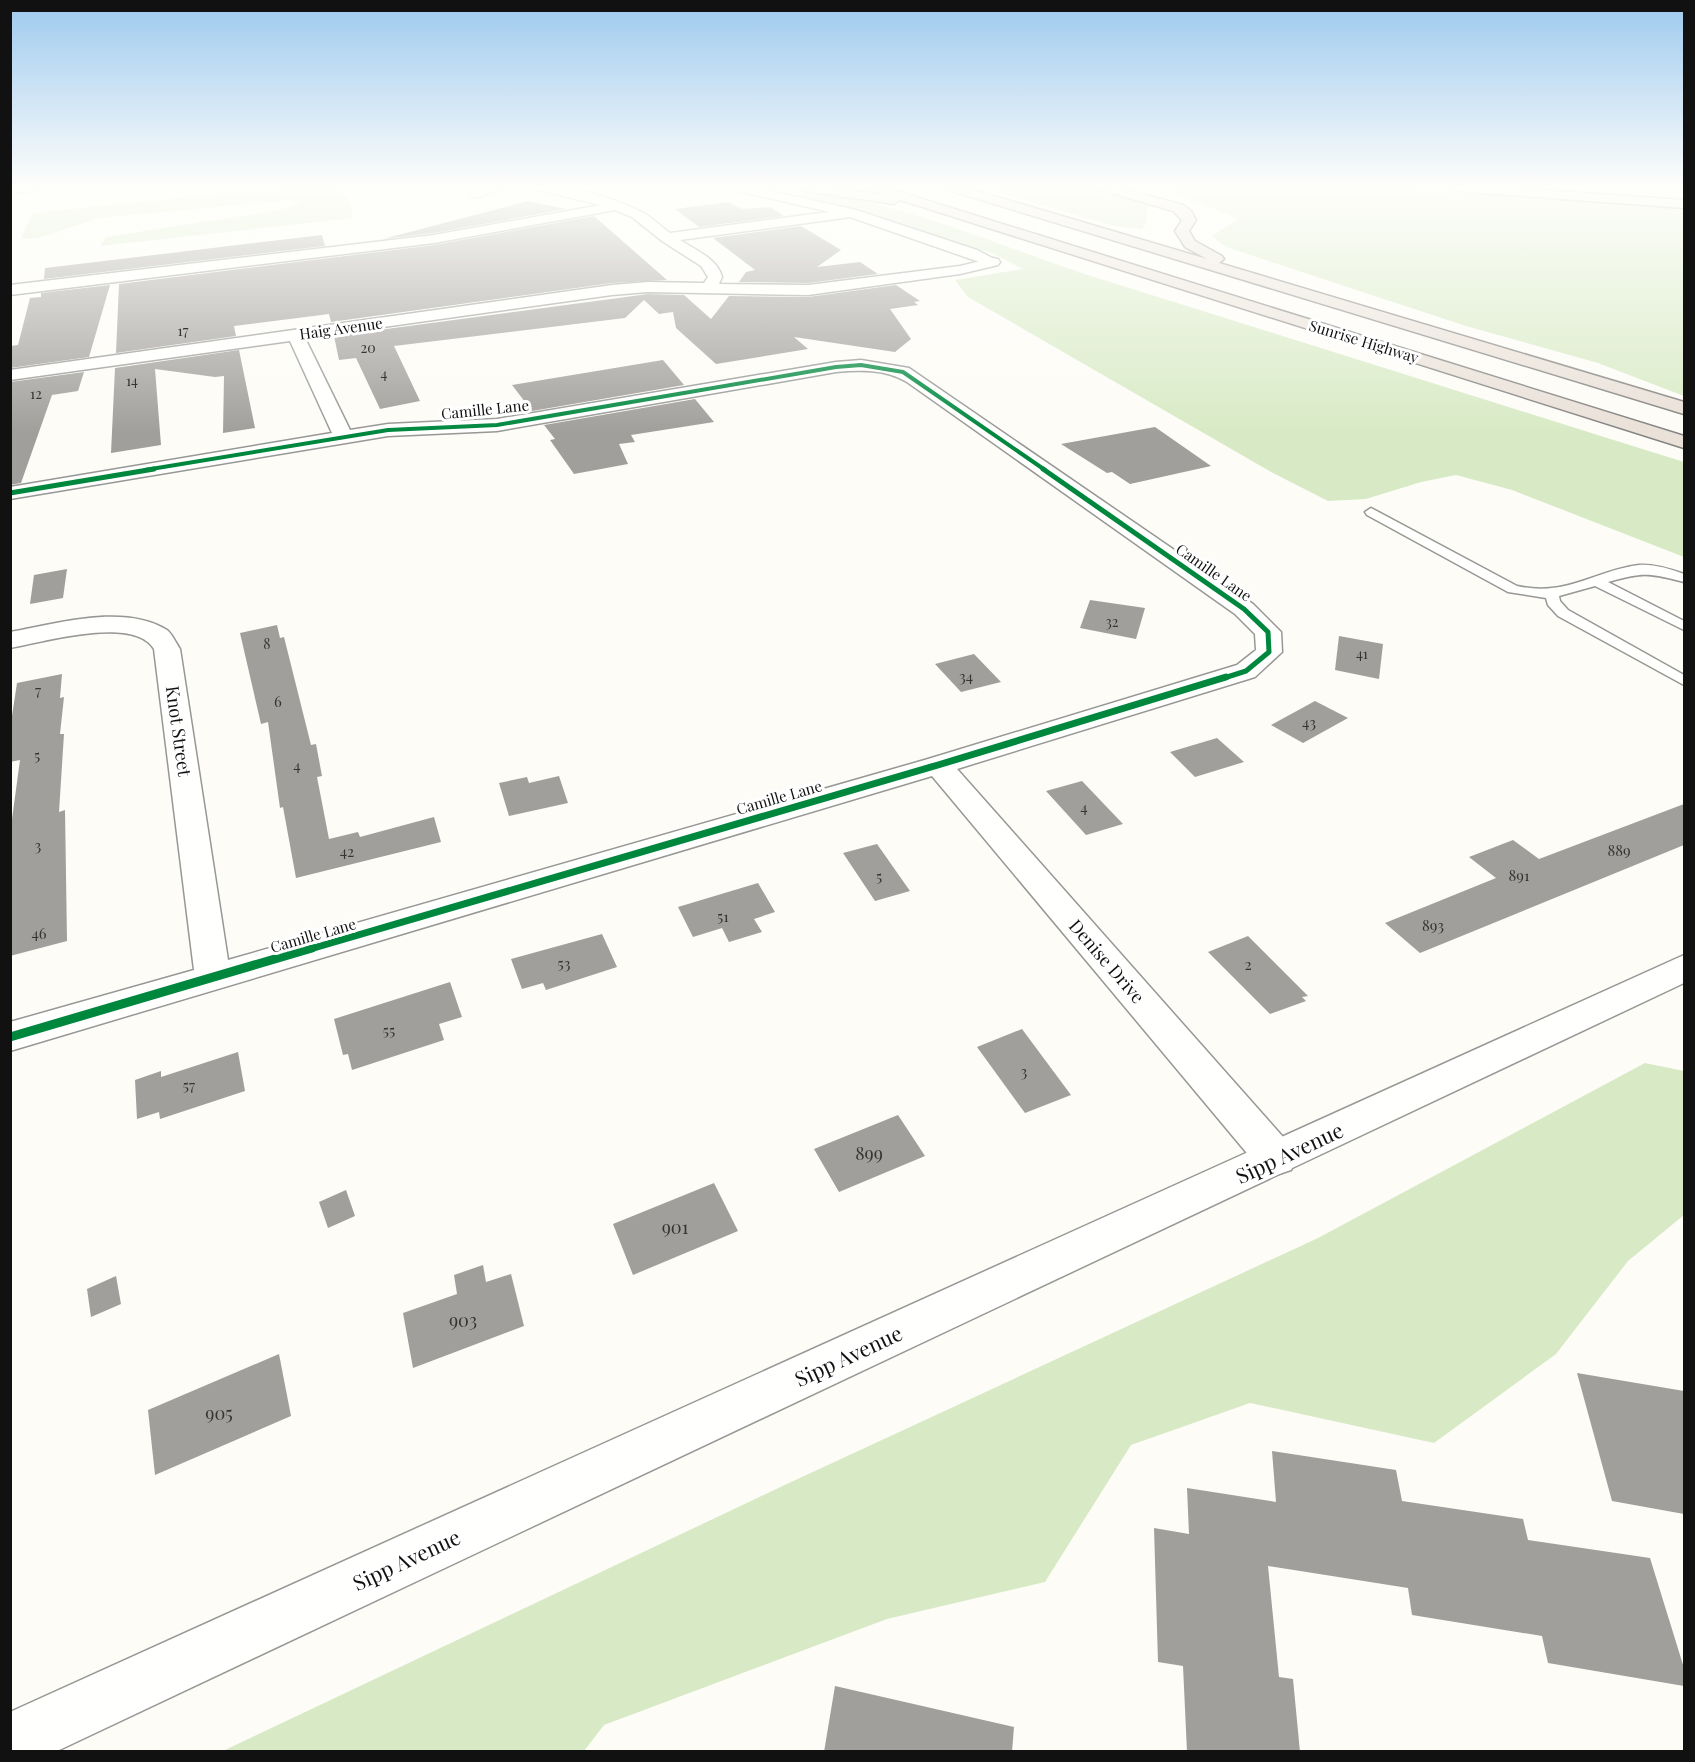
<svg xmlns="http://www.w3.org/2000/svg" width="1695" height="1762" font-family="'Playfair Display',serif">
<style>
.forest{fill:#d8eac5}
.building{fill:#a19f9c}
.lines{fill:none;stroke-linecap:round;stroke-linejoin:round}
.service-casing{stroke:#979795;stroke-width:3}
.minor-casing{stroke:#979795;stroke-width:3}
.tertiary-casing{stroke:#979795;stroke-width:3}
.primary-casing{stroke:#858482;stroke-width:3}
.motorway-casing{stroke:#858482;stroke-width:3}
.service{fill:#fffffe;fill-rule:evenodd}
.minor{fill:#fffffe;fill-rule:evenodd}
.tertiary{fill:#fffffe;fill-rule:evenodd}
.primary{fill:#ede9dc;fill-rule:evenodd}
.motorway{fill:#eae1d8;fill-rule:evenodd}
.cycleway-far3-casing{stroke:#fff;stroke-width:6}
.cycleway-far2-casing{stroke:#fff;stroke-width:8}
.cycleway-far1-casing{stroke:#fff;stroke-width:10}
.cycleway-casing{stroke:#fff;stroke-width:13}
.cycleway-far3{stroke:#00873e;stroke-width:4}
.cycleway-far2{stroke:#00873e;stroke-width:5}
.cycleway-far1{stroke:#00873e;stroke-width:7}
.cycleway{stroke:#00873e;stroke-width:9}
.labels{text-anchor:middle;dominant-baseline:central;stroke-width:6;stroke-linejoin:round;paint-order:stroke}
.far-number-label{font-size:14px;fill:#353434}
.far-street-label{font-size:15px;fill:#111;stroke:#fff}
.number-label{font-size:15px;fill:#353434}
.street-label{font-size:18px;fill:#111;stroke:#fff}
.near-number-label{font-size:18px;fill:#353434}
.near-street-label{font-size:21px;fill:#111;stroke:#fff}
</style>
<rect width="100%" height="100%" fill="#fdfcf7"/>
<g class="forest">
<polygon points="291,187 339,187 351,205 353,218 100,246 106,237 261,213 292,207 301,202 291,200 99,218 39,238 21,239 32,213"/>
<polygon points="980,187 1091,187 1127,197 1148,206 1146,223 1142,229 1114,226"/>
<polygon points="1151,187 1400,187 1684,209 1684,396 1598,363 1466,326 1226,247 1212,236 1238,219 1170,191"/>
<path d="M805,191C906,203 1001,247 1097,278C1293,339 1489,401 1684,462V557L1512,490L1456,475L1421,482L1366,499L1328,501L1273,473L968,297L955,280L1023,269L992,253L794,196Z"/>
<polygon points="1645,1063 1684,1071 1684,1215 1628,1261 1556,1354 1434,1443 1250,1403 1131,1445 1045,1582 887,1619 604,1725 584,1751 223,1751 789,1483 1318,1238"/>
</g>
<g class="building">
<polygon points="528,201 566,209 434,233 383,239"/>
<polygon points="728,202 743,209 770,207 784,216 699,227 675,209"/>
<polygon points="594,216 667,280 612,283 331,322 329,314 234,326 236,336 116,353 119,284 434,245"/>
<polygon points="801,226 841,250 817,267 860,262 878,274 808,283 739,282 746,272 755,270 713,238"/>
<polygon points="322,235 325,246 44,279 45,268"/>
<polygon points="110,285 89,357 10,368 10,346 18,345 30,298 41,297 41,293"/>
<polygon points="896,285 920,301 914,302 918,305 890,309 911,339 895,352 794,337 808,349 716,364 676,328 673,312 659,314 644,300 625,318 394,346 420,401 380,409 356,358 339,360 334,336 648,294 684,295 711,319 729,296 808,297"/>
<polygon points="239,350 255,428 223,433 224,376 215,377 155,369 161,445 111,453 115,368"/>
<polygon points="663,360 684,385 532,411 512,385"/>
<polygon points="84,372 78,391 52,395 21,483 10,485 10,382"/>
<polygon points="695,399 714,422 631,435 635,442 619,444 628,464 574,474 550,440 555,439 544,425"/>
<polygon points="1155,427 1211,466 1130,484 1112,472 1107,473 1061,444"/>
<polygon points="67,569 63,598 30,604 34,575"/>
<polygon points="1090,600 1145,608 1136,639 1080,628"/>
<polygon points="277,625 280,638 284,637 311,745 316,744 322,776 317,777 329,839 358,832 360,837 434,817 441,842 296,878 283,807 280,808 268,722 261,724 240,633"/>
<polygon points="1339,636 1383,644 1379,679 1335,670"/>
<polygon points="974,654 1001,682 961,692 935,664"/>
<polygon points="62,674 60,698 64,697 60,734 64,734 59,812 65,810 67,941 10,956 10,834 20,760 10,762 10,729 17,683"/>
<polygon points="1315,701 1348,718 1303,743 1271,725"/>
<polygon points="1217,738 1244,762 1195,777 1170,752"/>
<polygon points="559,776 568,803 509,816 499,783 527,777 529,783"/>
<polygon points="1082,781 1123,824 1086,835 1046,791"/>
<polygon points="1684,804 1684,845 1420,953 1385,923 1496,878 1469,857 1513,840 1539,859"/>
<polygon points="877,844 910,891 875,901 843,853"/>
<polygon points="758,883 775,912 754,919 762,932 729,942 722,928 693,937 678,907"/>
<polygon points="602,934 617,967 546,990 543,983 522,989 511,959"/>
<polygon points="1248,936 1308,996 1302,997 1306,1001 1270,1014 1208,952"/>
<polygon points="450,982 462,1017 439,1024 444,1040 352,1070 348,1054 343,1055 334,1019"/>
<polygon points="1022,1029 1071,1095 1025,1113 977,1047"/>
<polygon points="238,1052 245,1091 160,1119 159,1112 137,1119 135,1080 161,1071 161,1077"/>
<polygon points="898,1115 925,1156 839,1192 814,1149"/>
<polygon points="714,1183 738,1231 633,1275 613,1224"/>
<polygon points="346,1190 355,1216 328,1228 319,1202"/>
<polygon points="483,1265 486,1282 511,1274 524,1326 413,1368 403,1313 457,1294 454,1275"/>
<polygon points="116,1276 121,1304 91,1317 87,1289"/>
<polygon points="279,1354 291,1416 155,1475 148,1410"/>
<polygon points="1577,1373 1684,1391 1684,1514 1612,1501"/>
<polygon points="1272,1451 1396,1470 1402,1501 1523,1519 1528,1540 1650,1558 1684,1668 1684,1686 1548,1663 1542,1636 1412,1615 1408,1588 1268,1566 1279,1677 1293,1679 1300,1752 1187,1752 1183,1666 1158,1662 1154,1528 1189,1534 1187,1488 1276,1502"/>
<polygon points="835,1686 1014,1727 1012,1752 824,1752"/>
</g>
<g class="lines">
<defs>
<path id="service" d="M1371,508L1517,586C1567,597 1593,571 1639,565C1654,564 1670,569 1684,574V582C1647,573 1645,572 1608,582L1684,621V630L1595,586L1559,596L1560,601L1568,610L1684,675V685L1558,616L1548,605L1546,598L1508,592L1367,515L1365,512Z"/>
<g id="minor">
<polygon points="10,187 39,187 33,191 10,193"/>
<polygon points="478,187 504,187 480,197 472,197 470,194"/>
<path d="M535,187C569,185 609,196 640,211C651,216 660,226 670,233L851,209L857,213L851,217L680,240C694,249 718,259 722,277L719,284L808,285L960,266L993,258L998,259L1000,262L998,265L960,274L808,295L648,292L612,295L305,338L350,430L388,424L497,419L836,362L861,360L909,368L1253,604L1281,632L1282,652L1255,677L957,769L1291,1146L1297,1158L1291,1170L1276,1175L1261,1170L932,776L10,1051V1022L194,970L154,649C134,615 43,642 10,648V632C56,624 124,603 167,630C172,634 176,643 180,649L228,960L928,759L1237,665L1256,650L1255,634L1235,614L907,382C885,369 860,370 836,372L497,431L388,436L10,499V487L332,433L290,341L10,380V370L612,285L648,282L704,283L708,277L701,266L662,241L632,217L615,210L434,243L10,295V285L434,235L601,205L537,190Z"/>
</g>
<g id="tertiary">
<polygon points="732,187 753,187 856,210 977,250 1000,262 993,266 988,265 847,216 734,190"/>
<polygon points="1684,955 1684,983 55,1752 10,1752 10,1712"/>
</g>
<polygon id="primary" points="1448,187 1501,187 1684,200 1684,208 1454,191"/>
<g id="motorway">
<polygon points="798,187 828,187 884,195 866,187 884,187 1684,436 1684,448 900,200 894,204 804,191"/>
<polygon points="946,187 964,187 1207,259 1185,247 1175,231 1182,220 1173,211 1101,190 1099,187 1118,187 1183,205 1191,211 1196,220 1189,231 1195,241 1222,256 1224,259 1219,263 1684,402 1684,414 948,190"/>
</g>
</defs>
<use href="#service" class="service-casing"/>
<use href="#minor" class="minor-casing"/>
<use href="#tertiary" class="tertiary-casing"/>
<use href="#primary" class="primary-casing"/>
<use href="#motorway" class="motorway-casing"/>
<use href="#service" class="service"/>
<use href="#minor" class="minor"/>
<use href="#tertiary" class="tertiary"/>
<use href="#primary" class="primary"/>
<use href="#motorway" class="motorway"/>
<defs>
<polyline id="cycleway-far3" points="145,470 388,430 497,425 836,367 861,365 903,372 1045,470"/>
<g id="cycleway-far2">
<polyline points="1043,469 1244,609 1268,632 1269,652 1246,671 1221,679"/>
<polyline points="10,493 154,469"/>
</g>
<polyline id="cycleway-far1" points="307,950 938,765 1226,677"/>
<polyline id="cycleway" points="10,1037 312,948"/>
</defs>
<use href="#cycleway-far3" class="cycleway-far3-casing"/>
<use href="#cycleway-far2" class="cycleway-far2-casing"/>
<use href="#cycleway-far1" class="cycleway-far1-casing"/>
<use href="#cycleway" class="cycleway-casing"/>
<use href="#cycleway-far3" class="cycleway-far3"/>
<use href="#cycleway-far2" class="cycleway-far2"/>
<use href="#cycleway-far1" class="cycleway-far1"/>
<use href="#cycleway" class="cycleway"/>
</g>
<linearGradient id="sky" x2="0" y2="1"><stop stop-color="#9dc9ee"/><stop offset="0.43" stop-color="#fefefb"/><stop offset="1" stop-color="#fefefb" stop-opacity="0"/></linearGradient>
<rect width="1695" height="433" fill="url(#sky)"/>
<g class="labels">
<g class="far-number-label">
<text x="183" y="330">17</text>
<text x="368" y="347">20</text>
<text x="384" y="373">4</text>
<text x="132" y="380">14</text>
<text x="36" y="393">12</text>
<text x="1112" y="621">32</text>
<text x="267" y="643">8</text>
<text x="1362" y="653">41</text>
</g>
<g class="far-street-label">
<text transform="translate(341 328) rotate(-8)">Haig Avenue</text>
<text transform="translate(1364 341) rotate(17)">Sunrise Highway</text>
<text transform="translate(485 409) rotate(-6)">Camille Lane</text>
<text transform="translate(1214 572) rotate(35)">Camille Lane</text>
<text transform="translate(779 797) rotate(-16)">Camille Lane</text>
<text transform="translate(313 935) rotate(-16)">Camille Lane</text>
</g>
<g class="number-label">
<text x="966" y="676">34</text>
<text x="38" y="690">7</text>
<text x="278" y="701">6</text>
<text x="1309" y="722">43</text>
<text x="37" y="755">5</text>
<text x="297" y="765">4</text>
<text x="1084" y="807">4</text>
<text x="38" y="845">3</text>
<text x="1619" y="850">889</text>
<text x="347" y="851">42</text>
<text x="1519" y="875">891</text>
<text x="879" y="876">5</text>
<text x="723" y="916">51</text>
<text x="1433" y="925">893</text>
<text x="39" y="933">46</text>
<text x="564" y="963">53</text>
<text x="1248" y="964">2</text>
<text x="389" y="1030">55</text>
<text x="1024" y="1071">3</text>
<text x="189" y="1085">57</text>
</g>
<g class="street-label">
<text transform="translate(179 731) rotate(82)">Knot Street</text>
<text transform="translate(1107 961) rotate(49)">Denise Drive</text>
</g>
<g class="near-number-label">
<text x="869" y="1153">899</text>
<text x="675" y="1227">901</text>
<text x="463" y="1320">903</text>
<text x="219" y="1413">905</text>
</g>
<g class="near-street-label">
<text transform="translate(1289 1152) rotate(-25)">Sipp Avenue</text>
<text transform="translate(848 1355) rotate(-25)">Sipp Avenue</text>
<text transform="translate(406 1559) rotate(-25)">Sipp Avenue</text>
</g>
</g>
<rect width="1695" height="1762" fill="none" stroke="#111111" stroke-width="24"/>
</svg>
